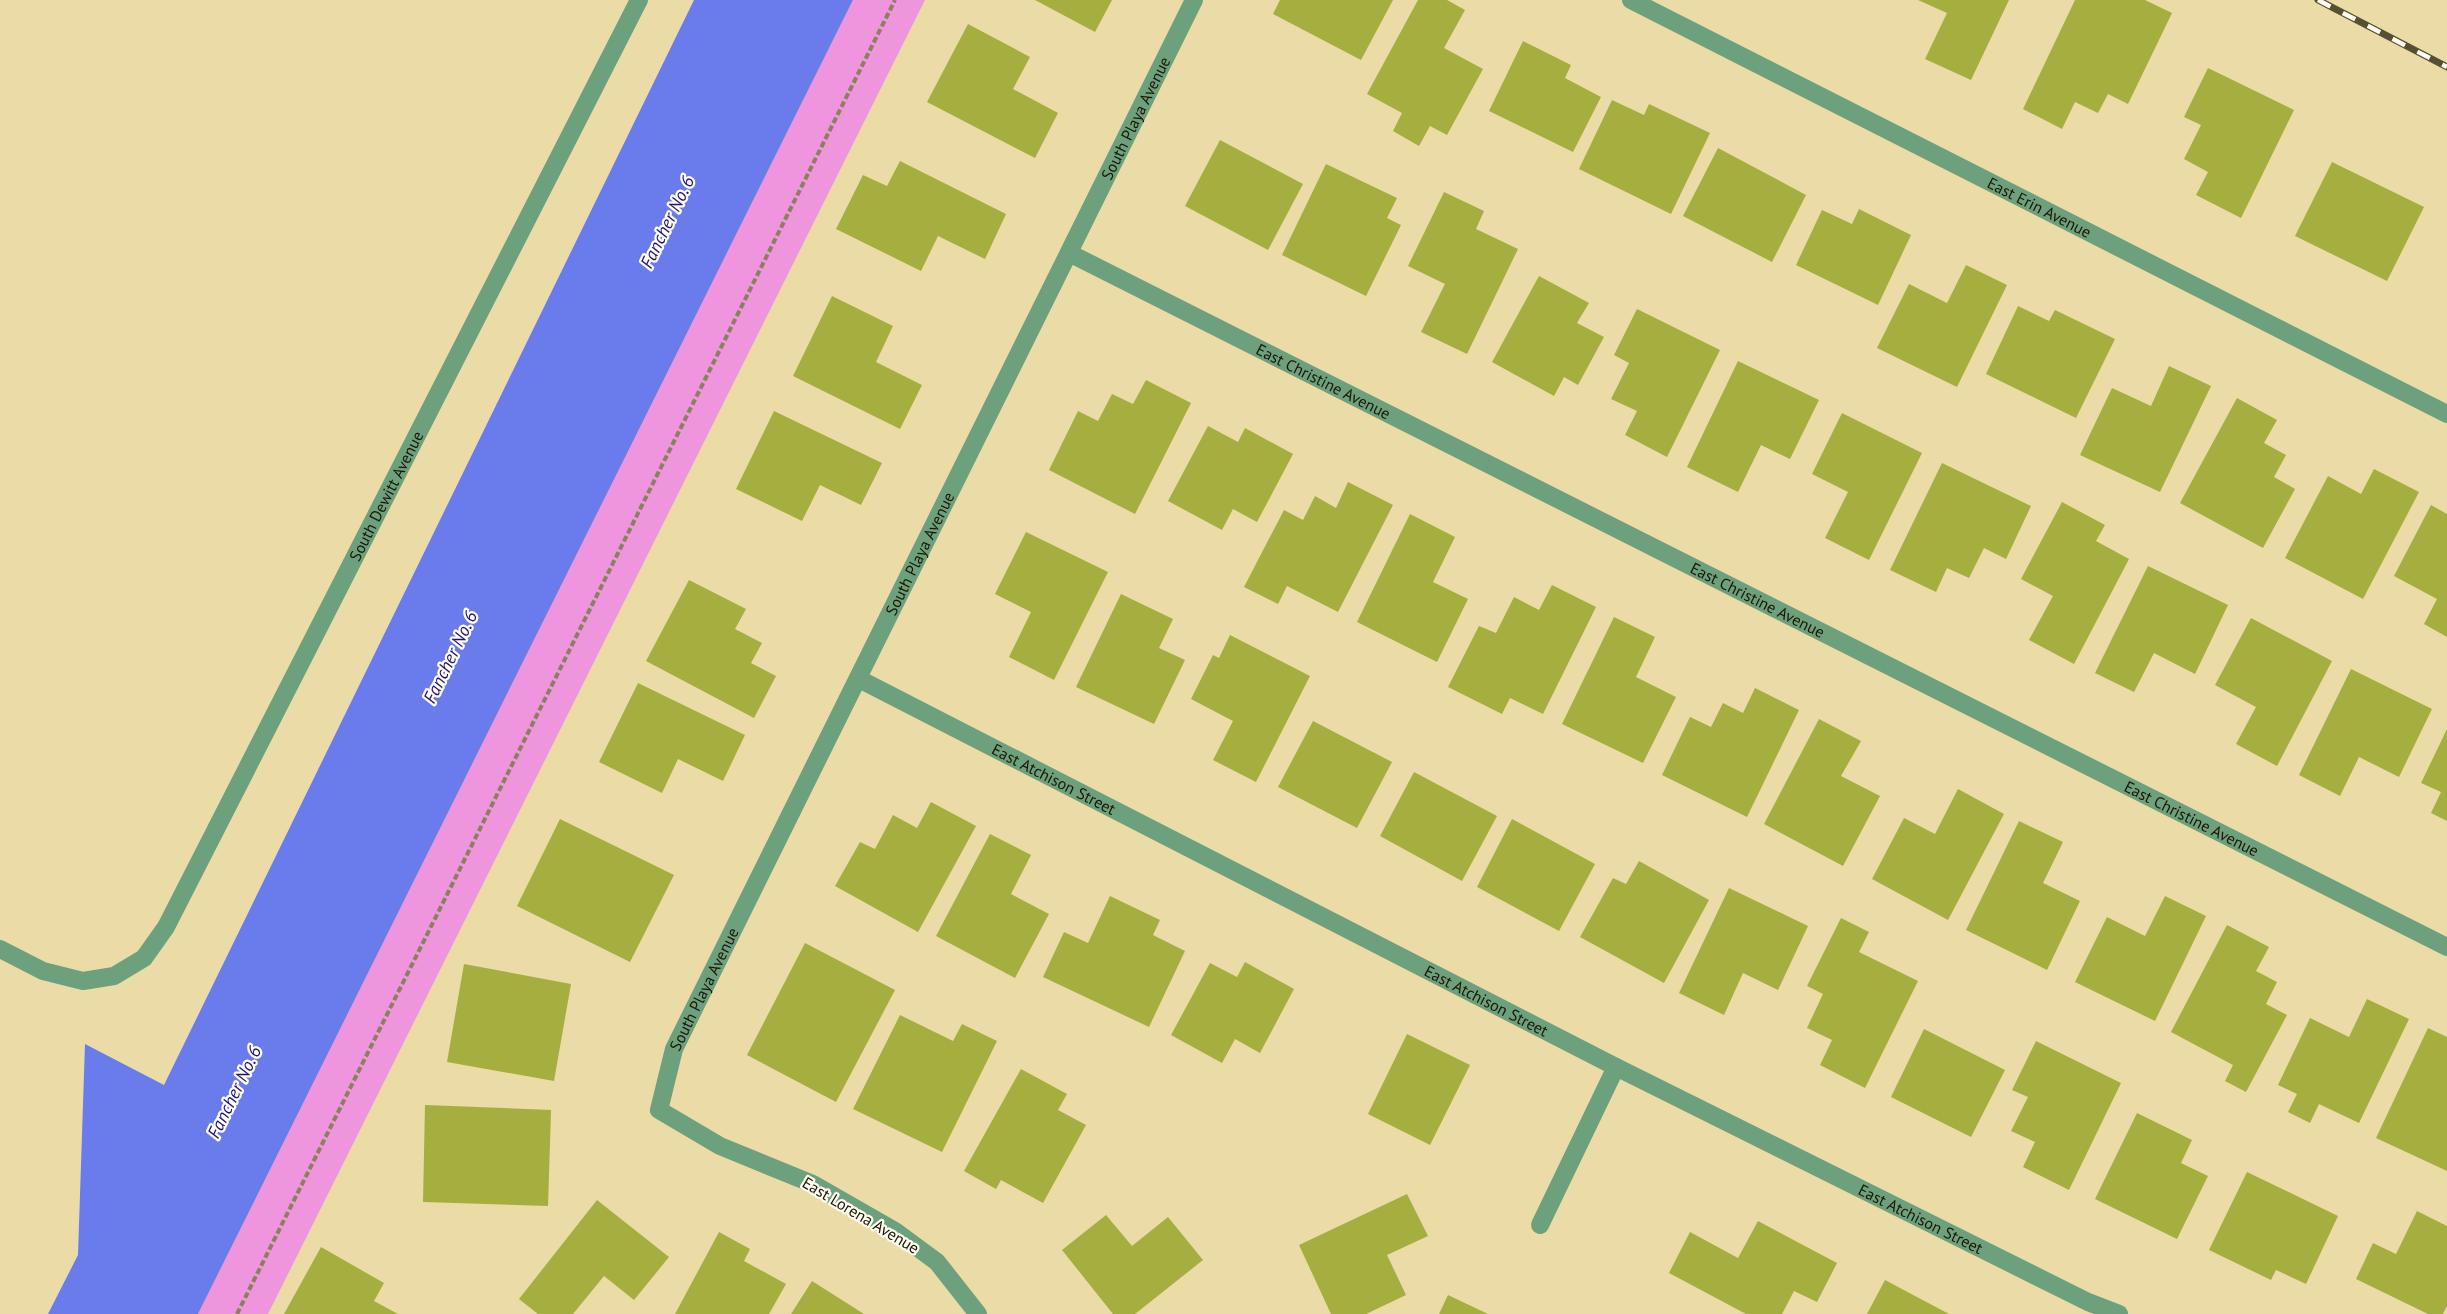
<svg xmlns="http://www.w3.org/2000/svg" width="2447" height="1314" font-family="'PT Sans',sans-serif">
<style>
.green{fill:#ee95dd}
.water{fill:#6a7beb}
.building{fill:#a5af3f}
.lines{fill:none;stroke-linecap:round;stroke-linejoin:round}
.path{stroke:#8a805b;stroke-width:4;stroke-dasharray:6 3;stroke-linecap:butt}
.minor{stroke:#6da07d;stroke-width:18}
.rail-casing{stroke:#574f32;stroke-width:7}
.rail{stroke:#fffcf2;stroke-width:4.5;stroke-dasharray:14;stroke-linecap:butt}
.labels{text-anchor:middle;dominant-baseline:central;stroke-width:4.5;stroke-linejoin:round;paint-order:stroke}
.street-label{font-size:16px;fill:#1c1704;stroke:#fffcf2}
.water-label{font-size:18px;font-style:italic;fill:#1c1579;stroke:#fffcf2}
</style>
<rect width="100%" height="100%" fill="#eadba7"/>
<polygon class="green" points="853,0 925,0 268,1314 198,1314"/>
<polygon class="water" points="694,0 853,0 198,1314 48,1314 78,1255 85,1044 164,1085"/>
<g class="building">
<polygon points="1035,0 1112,0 1095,32"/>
<polygon points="1280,0 1393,0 1361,60 1273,14"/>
<polygon points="1418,0 1447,0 1465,10 1444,48 1483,69 1447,135 1430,126 1419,146 1393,131 1402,113 1367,94"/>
<polygon points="1918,0 2009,0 1971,80 1925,59 1947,13"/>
<polygon points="2075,0 2145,0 2172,13 2128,104 2108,94 2098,113 2075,102 2062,129 2023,109"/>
<polygon points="968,24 1030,57 1013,89 1058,113 1035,158 927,102"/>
<polygon points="1523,41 1571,65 1565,78 1601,97 1573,152 1489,111"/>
<polygon points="2208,68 2294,110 2241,218 2196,195 2208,172 2184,159 2201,125 2184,117"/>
<polygon points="1612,100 1644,115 1649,104 1710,133 1671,214 1579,169"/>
<polygon points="1220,140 1303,184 1268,250 1185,206"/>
<polygon points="1718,148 1806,195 1772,262 1683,216"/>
<polygon points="900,161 1006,214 985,259 938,236 921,271 836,229 863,175 887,186"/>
<polygon points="2332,162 2424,207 2387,281 2295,236"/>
<polygon points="1326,164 1397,198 1387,218 1401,225 1366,296 1282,255"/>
<polygon points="1444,192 1484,211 1476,229 1518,249 1467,354 1421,332 1445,284 1408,266"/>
<polygon points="1859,209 1911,235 1878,305 1796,265 1822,210 1852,224"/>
<polygon points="1966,265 2007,285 1957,387 1877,348 1909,284 1947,303"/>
<polygon points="1539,276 1589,303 1577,323 1604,337 1578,385 1564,377 1554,396 1492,362"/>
<polygon points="832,296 893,326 876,362 922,385 900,429 793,376"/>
<polygon points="2018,306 2049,321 2055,310 2115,339 2076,418 1986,374"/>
<polygon points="1637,309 1720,350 1667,457 1625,435 1637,411 1611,399 1629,363 1614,355"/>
<polygon points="1738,361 1819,400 1790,459 1761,445 1738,492 1687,467"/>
<polygon points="2169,366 2211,386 2160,492 2080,455 2112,388 2151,406"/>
<polygon points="1146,380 1191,403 1135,514 1049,470 1078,411 1098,421 1112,394 1133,404"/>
<polygon points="2237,398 2277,420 2264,443 2286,455 2274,477 2295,489 2263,548 2180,503"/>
<polygon points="774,411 882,463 861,505 820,485 802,521 736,489"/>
<polygon points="1842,413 1922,453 1869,560 1825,538 1848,492 1812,474"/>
<polygon points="1208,426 1238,442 1245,428 1293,454 1257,522 1233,509 1222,530 1168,501"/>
<polygon points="1942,463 2031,506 2006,559 1984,548 1969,578 1947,568 1936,592 1890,570"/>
<polygon points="2374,469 2419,492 2363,599 2285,558 2328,476 2361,494"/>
<polygon points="1348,482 1393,505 1338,612 1287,586 1278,604 1244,587 1284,510 1303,520 1315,496 1336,508"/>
<polygon points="2062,502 2105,525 2096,541 2129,559 2074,664 2029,640 2053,596 2021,579"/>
<polygon points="2431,505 2447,514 2447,637 2424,624 2437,599 2394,576"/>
<polygon points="1410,514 1455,537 1433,582 1468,599 1437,662 1357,622"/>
<polygon points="1026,532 1108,572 1054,680 1009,657 1031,612 995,594"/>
<polygon points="2148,566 2228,605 2195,674 2154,653 2134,692 2095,673"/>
<polygon points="689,580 746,609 735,629 762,643 751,663 776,676 754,718 646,661"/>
<polygon points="1552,585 1596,607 1543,714 1510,698 1502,714 1448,687 1479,626 1496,633 1514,597 1539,610"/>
<polygon points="1121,594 1173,619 1159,648 1185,660 1154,724 1076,687"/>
<polygon points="1614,617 1655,637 1636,677 1676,697 1643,763 1562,724"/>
<polygon points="2251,618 2332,661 2277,766 2236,744 2256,707 2215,685"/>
<polygon points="1230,635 1310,676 1256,782 1213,760 1233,721 1191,699 1213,655 1219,658"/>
<polygon points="2351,669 2432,709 2399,777 2359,757 2340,796 2299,775"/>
<polygon points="638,683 745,735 723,781 678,759 662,793 599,762"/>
<polygon points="1755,688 1799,710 1747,817 1662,775 1690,717 1711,727 1723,703 1743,713"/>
<polygon points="1819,719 1861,741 1841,776 1880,796 1843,866 1764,824"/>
<polygon points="1313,721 1392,762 1357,828 1278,787"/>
<polygon points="2447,729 2447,821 2431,813 2441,792 2421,783"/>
<polygon points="1414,772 1497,816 1462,881 1380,836"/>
<polygon points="1958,789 2004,814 1948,920 1872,879 1904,818 1935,834"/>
<polygon points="931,802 976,826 918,932 835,886 860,842 875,849 893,815 917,828"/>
<polygon points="560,819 674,875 630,962 517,906"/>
<polygon points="1512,819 1595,864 1559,931 1477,887"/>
<polygon points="2019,821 2063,842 2043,883 2080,901 2047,970 1966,930"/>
<polygon points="990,834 1031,855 1011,894 1049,914 1015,978 936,936"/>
<polygon points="1639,861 1709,900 1664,983 1580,937 1613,878 1626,884"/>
<polygon points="1729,888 1808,926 1778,990 1743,973 1724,1015 1679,993"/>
<polygon points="1110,896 1160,920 1153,935 1185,951 1149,1027 1043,977 1064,932 1088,943"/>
<polygon points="2165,896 2206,916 2155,1021 2075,982 2107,917 2145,936"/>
<polygon points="1841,918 1869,932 1859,952 1918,981 1865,1088 1820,1065 1832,1040 1807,1028 1823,994 1807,986"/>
<polygon points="2227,925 2269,947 2256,971 2277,982 2266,1004 2287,1015 2246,1092 2225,1081 2233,1065 2171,1032"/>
<polygon points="805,943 895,990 836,1102 747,1055"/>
<polygon points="1245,962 1294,989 1260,1053 1235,1039 1222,1063 1171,1035 1210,963 1237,977"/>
<polygon points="464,964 571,984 554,1081 447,1062"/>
<polygon points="2367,999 2409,1019 2359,1123 2319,1104 2310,1123 2288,1112 2297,1094 2278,1085 2310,1018 2349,1037"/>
<polygon points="900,1015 953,1041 962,1024 997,1041 942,1152 853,1109"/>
<polygon points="2428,1028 2447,1037 2447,1171 2376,1138"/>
<polygon points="1924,1029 2005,1070 1971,1137 1891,1097"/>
<polygon points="1407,1034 1470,1065 1430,1145 1368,1114"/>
<polygon points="2036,1041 2121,1083 2069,1190 2023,1167 2035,1142 2011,1131 2028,1097 2012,1090"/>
<polygon points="1021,1069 1067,1094 1058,1110 1086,1125 1043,1203 1001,1180 996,1189 964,1171"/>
<polygon points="425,1105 551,1110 548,1206 423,1202"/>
<polygon points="2137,1113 2192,1140 2181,1163 2208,1176 2177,1239 2095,1199"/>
<polygon points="2247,1172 2338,1216 2306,1284 2276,1270 2271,1280 2209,1250"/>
<polygon points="1407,1194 1428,1236 1387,1255 1406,1295 1366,1314 1331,1314 1299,1245"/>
<polygon points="597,1200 669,1257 634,1300 604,1276 573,1314 538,1314 519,1299"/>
<polygon points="2417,1211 2447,1226 2447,1306 2443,1314 2428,1314 2356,1279 2373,1243 2396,1254"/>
<polygon points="1106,1215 1132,1246 1168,1217 1203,1260 1135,1314 1113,1314 1062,1250"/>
<polygon points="1758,1221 1837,1263 1817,1302 1794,1291 1782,1314 1746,1314 1669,1273 1690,1232 1738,1258"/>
<polygon points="719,1232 750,1249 744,1261 786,1284 769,1314 675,1314"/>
<polygon points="321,1247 384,1283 374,1301 398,1314 284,1314"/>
<polygon points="1885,1280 1949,1314 1867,1314"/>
<polygon points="812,1281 864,1314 791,1314"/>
<polygon points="1448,1295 1488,1314 1439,1314"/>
</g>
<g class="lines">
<polyline class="path" points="237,1314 895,0"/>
<g class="minor">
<path id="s1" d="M1631,0L2447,414"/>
<path id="s2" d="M1069,253L2447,947"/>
<path id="s3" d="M859,679L1616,1067L2088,1302L2119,1314"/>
<path id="s4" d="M0,949L43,971L83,981L114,976L144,958L166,927L639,0"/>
<polyline points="1540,1225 1616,1067"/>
<path id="s5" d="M978,1314L937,1262L895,1231L813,1184L720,1146L659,1110L674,1049L1194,0"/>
</g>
<defs>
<polyline id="rail" points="2318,0 2447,67"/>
</defs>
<use href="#rail" class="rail-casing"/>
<use href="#rail" class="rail"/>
</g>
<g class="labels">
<g class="street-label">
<text stroke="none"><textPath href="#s5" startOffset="1486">South Playa Avenue</textPath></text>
<text stroke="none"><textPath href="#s1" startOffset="458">East Erin Avenue</textPath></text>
<text stroke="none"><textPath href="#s2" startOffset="285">East Christine Avenue</textPath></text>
<text stroke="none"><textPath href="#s4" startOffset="678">South Dewitt Avenue</textPath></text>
<text stroke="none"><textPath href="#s5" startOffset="1000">South Playa Avenue</textPath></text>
<text stroke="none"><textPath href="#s2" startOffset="771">East Christine Avenue</textPath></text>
<text stroke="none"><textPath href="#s3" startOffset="219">East Atchison Street</textPath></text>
<text stroke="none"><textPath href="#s2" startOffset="1257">East Christine Avenue</textPath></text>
<text stroke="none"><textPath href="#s5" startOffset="514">South Playa Avenue</textPath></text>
<text stroke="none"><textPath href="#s3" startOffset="705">East Atchison Street</textPath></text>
<text transform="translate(861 1215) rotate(31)">East Lorena Avenue</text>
<text stroke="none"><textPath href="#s3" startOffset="1191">East Atchison Street</textPath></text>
</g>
<g class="water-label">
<text transform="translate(667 222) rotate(-64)">Fancher No. 6</text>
<text transform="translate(450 657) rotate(-64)">Fancher No. 6</text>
<text transform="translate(234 1092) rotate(-64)">Fancher No. 6</text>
</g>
</g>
</svg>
